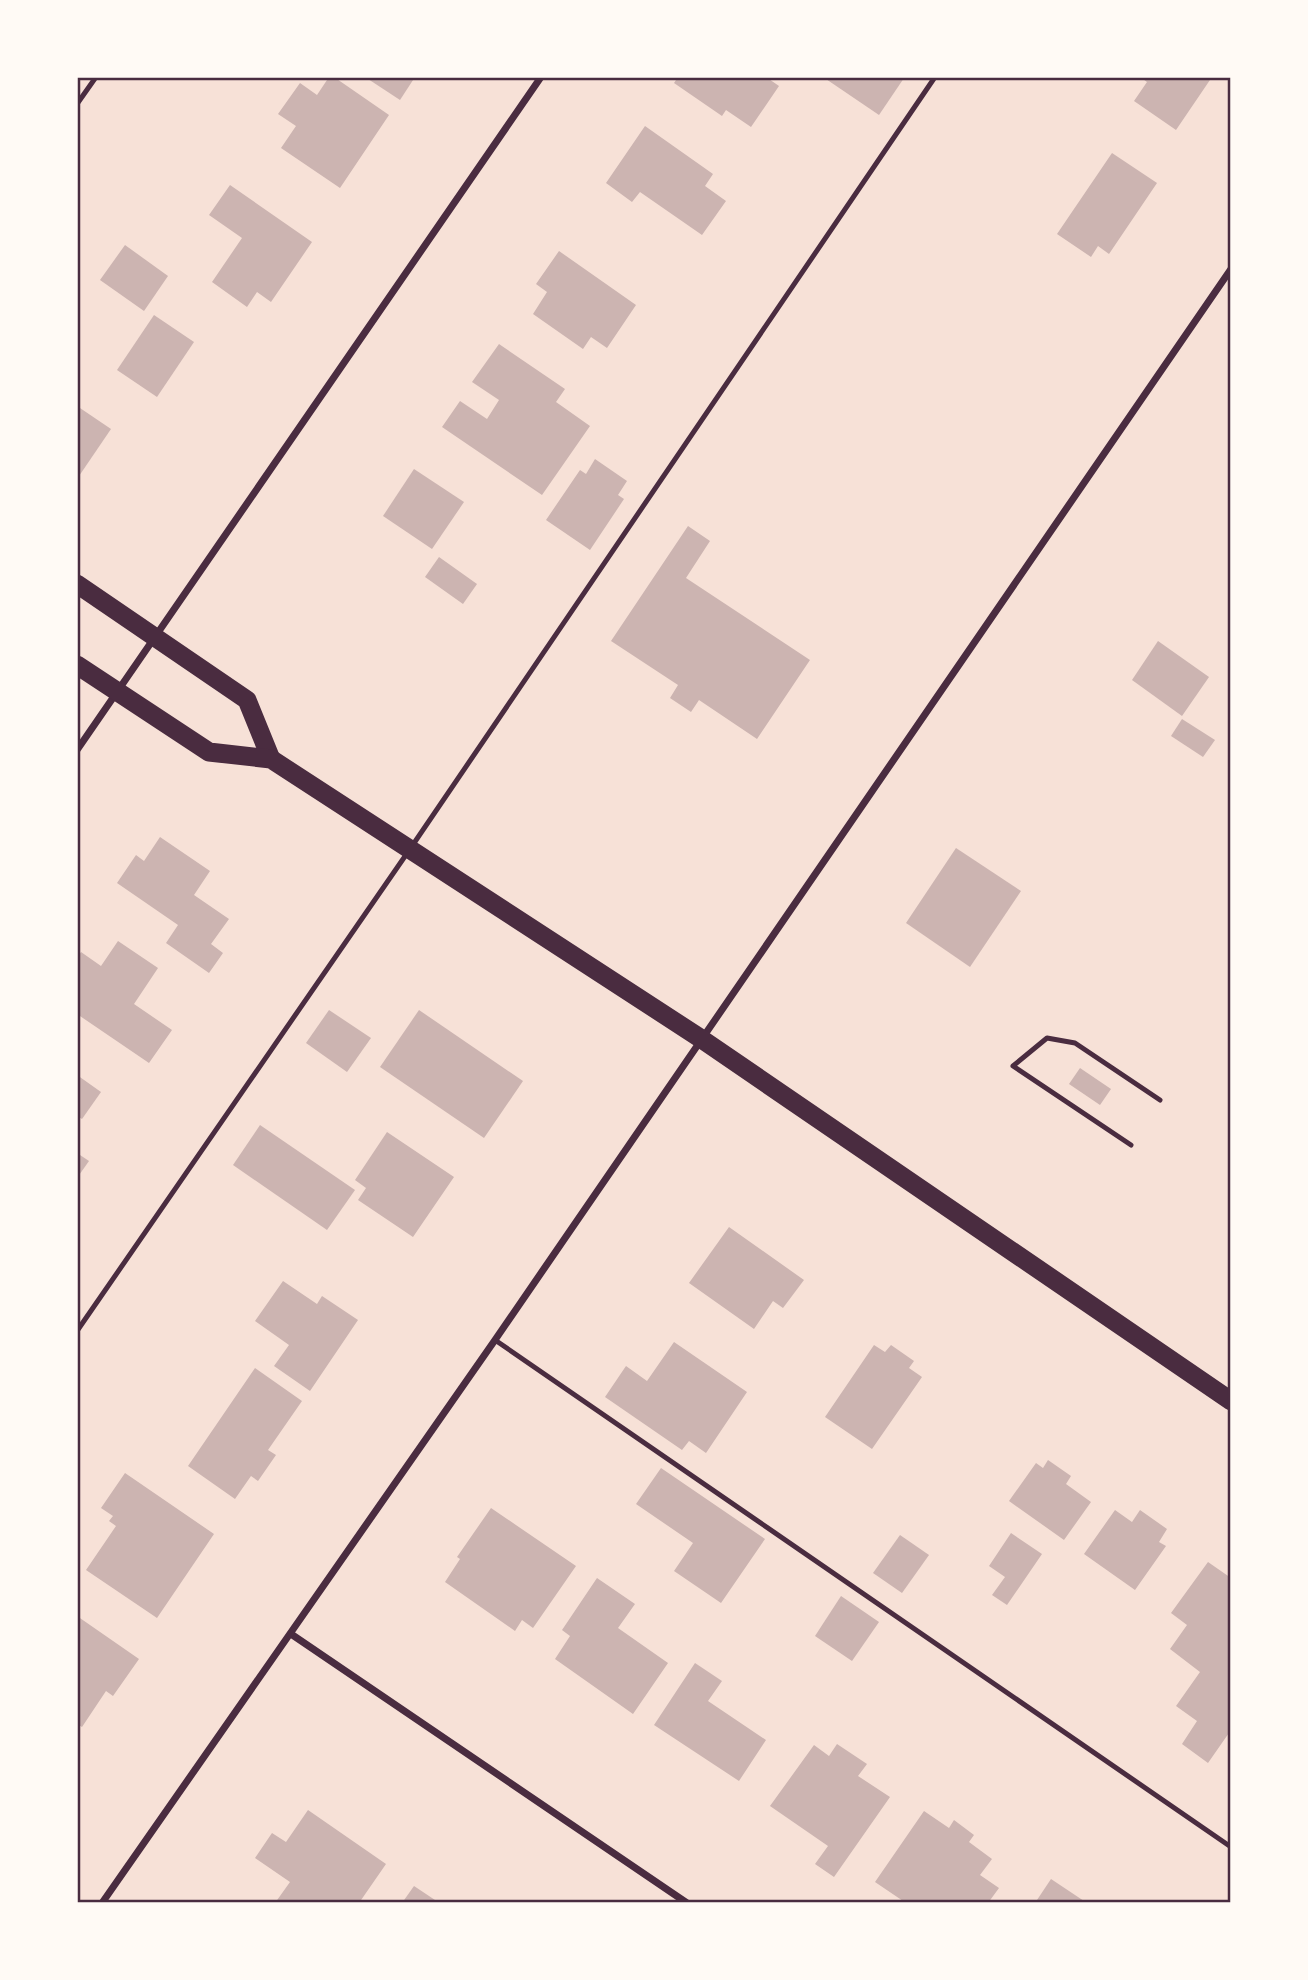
<svg xmlns="http://www.w3.org/2000/svg" width="1308" height="1980" font-family="'Archivo Narrow',sans-serif">
<style>
.building{fill:#ccb4b1}
.lines{fill:none;stroke-linecap:round;stroke-linejoin:round}
.service{stroke:#4a2c40;stroke-width:5}
.minor{stroke:#4a2c40;stroke-width:7}
.trunk{stroke:#4a2c40;stroke-width:19}
.neatline{fill:none;stroke:#4a2c40;stroke-width:2.5}
</style>
<rect width="100%" height="100%" fill="#f7e1d7"/>
<g class="building">
<polygon points="329,77 334,77 389,115 340,188 281,148 296,126 278,114 300,83 317,95"/>
<polygon points="365,77 415,77 400,100"/>
<polygon points="678,77 766,77 779,86 751,127 726,110 722,116 674,83"/>
<polygon points="823,77 902,77 904,78 879,115"/>
<polygon points="1140,77 1212,77 1176,130 1134,101 1147,82"/>
<polygon points="645,126 713,174 705,186 726,201 702,235 640,192 632,202 606,183"/>
<polygon points="1112,153 1157,183 1109,254 1098,246 1091,257 1057,234"/>
<polygon points="230,185 312,242 271,302 257,292 247,307 212,282 242,238 209,215"/>
<polygon points="125,245 168,276 144,311 100,280"/>
<polygon points="559,251 636,305 607,348 591,337 583,349 533,314 547,292 536,284"/>
<polygon points="154,315 194,342 157,397 117,370"/>
<polygon points="499,344 565,389 556,402 590,426 542,495 442,427 460,401 487,419 499,400 472,382"/>
<polygon points="77,406 111,429 77,479"/>
<polygon points="595,459 627,481 618,495 624,499 590,550 546,520 580,470 586,474"/>
<polygon points="414,469 464,502 432,549 383,516"/>
<polygon points="688,526 710,541 686,578 810,660 757,739 699,700 691,712 670,698 678,685 611,641"/>
<polygon points="439,557 477,584 463,604 425,577"/>
<polygon points="1158,641 1209,677 1182,716 1132,680"/>
<polygon points="1182,719 1215,740 1203,757 1171,736"/>
<polygon points="160,837 210,871 194,895 229,919 211,944 223,953 209,973 166,943 178,925 117,883 136,855 144,861"/>
<polygon points="956,848 1021,891 970,967 906,923"/>
<polygon points="118,941 158,968 134,1004 172,1030 149,1063 77,1014 77,958 81,952 101,966"/>
<polygon points="329,1010 371,1038 347,1072 306,1043"/>
<polygon points="419,1010 523,1081 484,1138 380,1067"/>
<polygon points="1080,1068 1111,1089 1100,1105 1069,1084"/>
<polygon points="77,1075 101,1092 82,1119 77,1116"/>
<polygon points="260,1125 355,1190 327,1230 233,1165"/>
<polygon points="387,1132 454,1177 413,1237 358,1200 366,1188 355,1180"/>
<polygon points="77,1153 89,1161 77,1178"/>
<polygon points="729,1227 804,1280 783,1308 773,1301 754,1329 689,1283"/>
<polygon points="283,1281 317,1304 322,1296 358,1320 310,1391 274,1366 289,1345 255,1321"/>
<polygon points="674,1342 747,1392 706,1453 689,1441 682,1450 605,1397 626,1366 647,1381"/>
<polygon points="874,1345 885,1352 891,1345 914,1361 909,1368 922,1377 872,1449 825,1417"/>
<polygon points="255,1368 302,1401 268,1450 276,1455 258,1481 251,1476 235,1499 188,1466"/>
<polygon points="1048,1460 1071,1476 1066,1484 1091,1502 1064,1540 1009,1501 1036,1463 1043,1468"/>
<polygon points="661,1468 765,1539 721,1603 674,1571 693,1543 636,1504"/>
<polygon points="125,1473 214,1534 157,1618 86,1570 116,1526 109,1521 113,1516 101,1508"/>
<polygon points="491,1508 576,1566 533,1628 522,1620 515,1631 445,1582 460,1559 457,1557"/>
<polygon points="1115,1510 1132,1522 1140,1510 1167,1529 1159,1542 1166,1546 1135,1590 1084,1554"/>
<polygon points="1011,1533 1042,1554 1007,1605 992,1595 1005,1577 989,1566"/>
<polygon points="900,1535 929,1555 902,1593 873,1573"/>
<polygon points="1208,1562 1231,1578 1231,1730 1208,1763 1182,1744 1197,1721 1176,1706 1200,1672 1170,1649 1187,1625 1171,1613"/>
<polygon points="597,1578 635,1604 618,1628 668,1663 633,1714 555,1659 570,1636 562,1630"/>
<polygon points="841,1596 879,1622 852,1661 815,1636"/>
<polygon points="77,1616 139,1659 113,1696 106,1691 82,1727 77,1724"/>
<polygon points="695,1663 722,1681 708,1701 766,1740 739,1781 654,1725"/>
<polygon points="837,1744 867,1764 858,1776 890,1797 834,1877 815,1864 828,1846 770,1806 814,1745 829,1756"/>
<polygon points="308,1810 386,1864 359,1903 275,1903 290,1882 255,1858 272,1833 286,1842"/>
<polygon points="924,1811 949,1828 954,1820 974,1835 969,1842 992,1859 980,1875 999,1888 988,1903 906,1903 875,1882"/>
<polygon points="1051,1879 1087,1903 1035,1903"/>
<polygon points="414,1886 435,1900 433,1903 402,1903"/>
</g>
<g class="lines">
<g class="service">
<polyline points="77,104 96,77"/>
<polyline points="1131,1145 1013,1066 1047,1038 1075,1043 1160,1100"/>
<polyline points="77,1331 410,849 935,77"/>
<polyline points="495,1340 1231,1847"/>
</g>
<g class="minor">
<polyline points="77,750 541,77"/>
<polyline points="291,1634 687,1903"/>
<polyline points="102,1903 495,1340 1231,269"/>
</g>
<g class="trunk">
<polyline points="77,584 247,700 271,759"/>
<polyline points="77,665 209,752 271,759 700,1038 1231,1401"/>
</g>
</g>
<rect width="1308" height="1980" fill="none" stroke="#fffaf5" stroke-width="158"/>
<rect x="79" y="79" width="1150" height="1822" class="neatline"/>
</svg>
